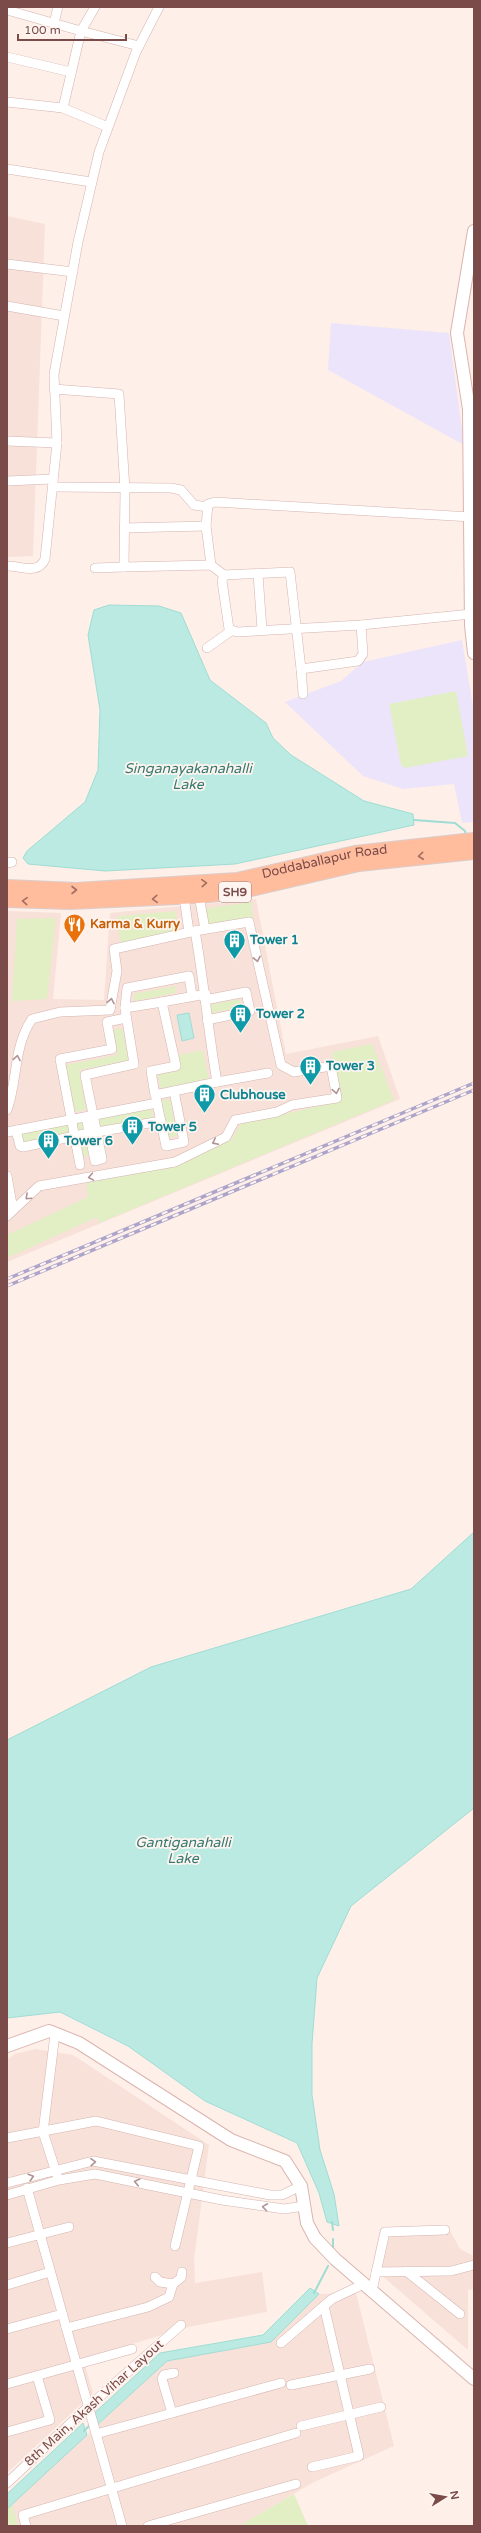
<svg xmlns="http://www.w3.org/2000/svg" width="481" height="2533" font-family="'Varela Round',sans-serif">
<style>
.residential{fill:#f8e1d9}
.education{fill:#ece4fb}
.green{fill:#e2eec4}
.water{fill:#baeae2;stroke:#9fddd4}
.lines{fill:none;stroke-linecap:round;stroke-linejoin:round}
.stream{stroke:#9fddd4;stroke-width:2}
.street-casing{stroke:#d4b4af;stroke-width:10}
.secondary-casing{stroke:#dab4ae;stroke-width:14}
.primary-casing{stroke:#dacdcc;stroke-width:16}
.street{stroke:#fff;stroke-width:9}
.secondary{stroke:#fff;stroke-width:12}
.primary{stroke:#ffbd9e;stroke-width:14}
.rail-casing{stroke:#ada4ca;stroke-width:3.5}
.rail{stroke:#fff5f0;stroke-width:2;stroke-dasharray:6;stroke-linecap:butt}
.oneway{stroke:#a36d62}
.oneway2{stroke:#b09392}
.labels{text-anchor:middle;dominant-baseline:central;stroke-width:3.5;stroke-linejoin:round;paint-order:stroke}
.shield{fill:#fff5f0;stroke:#a37e7b;stroke-width:1}
.shield-label{font-size:12px;font-weight:bold;fill:#7b4b49}
.street-label{font-size:13px;fill:#7b4b49;stroke:#fff5f0}
.food-label{font-size:13px;font-weight:bold;fill:#c56008;stroke:#fff5f0;text-anchor:start}
.culture-label{font-size:13px;font-weight:bold;fill:#0d838f;stroke:#fff5f0;text-anchor:start}
.water-label{font-size:14px;font-style:italic;fill:#387a71;stroke:#fff5f0}
</style>
<rect width="100%" height="100%" fill="#feefe8"/>
<g class="residential">
<polygon points="7,216 45,224 33,556 7,557"/>
<polygon points="256,899 286,1054 378,1036 400,1099 7,1262 7,911 61,913 53,999 104,1000 110,913"/>
<polygon points="35,2049 73,2055 209,2145 194,2259 195,2283 262,2272 267,2312 188,2327 83,2359 93,2393 7,2473 7,2060 15,2054"/>
<polygon points="448,2227 460,2249 474,2256 474,2289 468,2290 468,2350 372,2267 380,2229"/>
<polygon points="356,2293 394,2446 314,2482 239,2526 7,2526 7,2509 167,2361 271,2342 319,2294"/>
</g>
<g class="education">
<polygon points="331,323 449,333 464,445 328,370"/>
<polygon points="462,640 474,712 474,822 462,823 454,784 403,789 363,776 285,702 341,681 363,662"/>
</g>
<g class="green">
<polygon points="456,691 468,756 405,768 401,765 389,704"/>
<polygon points="251,902 253,918 204,925 202,909"/>
<polygon points="175,911 179,931 121,943 116,922 119,916"/>
<polygon points="56,918 47,999 12,1001 17,919"/>
<polygon points="175,986 176,993 135,1001 133,994"/>
<polygon points="240,999 242,1007 211,1013 210,1005"/>
<polygon points="122,1028 129,1061 79,1070 86,1110 74,1112 65,1065 117,1055 113,1030"/>
<polygon points="372,1044 394,1100 99,1223 97,1217 7,1258 7,1235 88,1197 86,1183 176,1165 231,1140 241,1124 340,1101 332,1052"/>
<polygon points="203,1050 209,1080 161,1089 158,1075 181,1070 178,1055"/>
<polygon points="170,1099 177,1136 167,1138 160,1101"/>
<polygon points="151,1108 153,1118 100,1128 98,1118"/>
<polygon points="84,1122 91,1155 80,1157 73,1124"/>
<polygon points="67,1123 69,1133 15,1144 13,1135"/>
<polygon points="294,2494 308,2526 239,2526"/>
<polygon points="12,2504 18,2526 7,2526 7,2509"/>
</g>
<g class="water">
<polygon points="109,605 159,606 181,613 210,680 266,723 273,738 291,755 364,801 413,814 414,825 235,864 105,871 28,864 23,858 27,851 85,802 98,770 100,710 88,635 94,610"/>
<polygon points="189,1013 194,1038 182,1041 177,1015"/>
<polygon points="474,1532 474,1808 351,1906 317,1978 312,2044 312,2095 320,2150 334,2194 339,2226 327,2222 319,2193 297,2143 205,2101 128,2046 60,2012 7,2018 7,1740 151,1667 411,1589"/>
<polygon points="310,2288 319,2294 271,2342 167,2361 96,2426 92,2415 160,2353 263,2335"/>
<polygon points="83,2423 87,2435 7,2509 7,2494"/>
</g>
<g class="lines">
<g class="stream">
<polyline points="414,820 455,823 465,831 466,835"/>
<polyline points="332,2222 333,2230"/>
<polyline points="333,2239 333,2250"/>
<polyline points="314,2293 328,2266"/>
<polyline points="84,2431 91,2424"/>
</g>
<defs>
<g id="street">
<polyline points="95,7 81,31 139,46"/>
<polyline points="7,10 81,31 63,108 108,127"/>
<polyline points="54,23 58,7"/>
<polyline points="7,57 71,72"/>
<polyline points="7,102 63,108"/>
<polyline points="7,169 91,182"/>
<polyline points="7,264 73,272"/>
<polyline points="7,306 64,316"/>
<polyline points="54,389 119,394 125,490 124,567 211,565 224,575"/>
<polyline points="7,441 57,443"/>
<polyline points="7,481 53,479"/>
<polyline points="53,487 171,488 181,490 194,505 208,507"/>
<polyline points="124,528 206,526"/>
<polyline points="211,565 206,526 208,504 215,502 471,517"/>
<path d="M7,566C22,566 38,575 45,559L57,443L54,374L78,242L99,152L136,52L159,7"/>
<polyline points="95,568 124,567"/>
<polyline points="258,574 262,630"/>
<polyline points="224,575 222,581 229,629 237,632 361,625 471,614"/>
<polyline points="224,575 290,572 301,669 358,661 363,654 361,625"/>
<polyline points="207,648 231,631"/>
<polyline points="301,669 303,694"/>
<polyline points="7,863 12,862"/>
<polyline points="199,896 205,929"/>
<polyline points="184,897 189,932"/>
<path d="M195,931C204,981 208,1031 217,1082L155,1095L151,1071L176,1066L162,1002L206,994"/>
<polyline points="205,1000 246,992 250,1011 207,1020"/>
<polyline points="125,1008 127,988 189,976 192,996"/>
<polyline points="217,1082 268,1073"/>
<polyline points="156,1098 166,1146 184,1142 174,1091"/>
<path d="M7,1110C18,1080 13,1047 32,1019L60,1012L110,1010L117,971L114,949L195,931L249,922L281,1065L294,1072L331,1066L337,1098L292,1105L277,1112L235,1120L226,1137L175,1162L39,1186L7,1216"/>
<polyline points="86,1117 95,1161 102,1159 85,1075 134,1064 125,1008 162,1002"/>
<polyline points="16,1130 20,1146 23,1147 89,1133"/>
<polyline points="7,1132 157,1103"/>
<polyline points="97,1132 161,1121"/>
<polyline points="80,1165 60,1059 112,1049 107,1022 126,1018"/>
<polyline points="7,1176 13,1210"/>
<polyline points="55,2034 43,2132 57,2175"/>
<polyline points="7,2138 96,2121 199,2146 175,2246"/>
<polyline points="7,2183 93,2161 270,2195 282,2195 301,2186"/>
<polyline points="27,2188 122,2526"/>
<polyline points="7,2195 59,2180 95,2174 222,2200 284,2209 304,2206"/>
<polyline points="7,2243 69,2227"/>
<polyline points="406,2271 460,2314"/>
<polyline points="376,2272 451,2271 474,2265"/>
<polyline points="155,2277 160,2282 173,2284"/>
<polyline points="7,2285 50,2272"/>
<polyline points="372,2291 385,2232 445,2230"/>
<polyline points="66,2328 148,2307 169,2297 173,2284 181,2278 182,2272"/>
<polyline points="7,2329 62,2314"/>
<polyline points="281,2343 332,2299 364,2284"/>
<polyline points="7,2384 132,2349"/>
<polyline points="291,2385 370,2369"/>
<polyline points="172,2413 162,2379 164,2375 174,2373"/>
<polyline points="301,2426 381,2407"/>
<polyline points="7,2432 50,2420 37,2376"/>
<polyline points="96,2434 281,2383"/>
<polyline points="312,2467 359,2456 324,2306"/>
<polyline points="7,2483 88,2407 181,2325"/>
<polyline points="26,2526 23,2515 296,2433"/>
<polyline points="148,2526 296,2484"/>
</g>
<g id="secondary">
<polyline points="474,231 457,333 469,409 471,625 474,653"/>
<polyline points="7,2046 49,2031 79,2043 231,2140 285,2161 301,2186 307,2223 315,2238 335,2259 474,2379"/>
</g>
<g id="primary">
<path id="s1" d="M7,887L76,890L237,880L355,853L474,840"/>
<polyline points="7,900 70,902 199,896 238,892 359,864 474,852"/>
</g>
</defs>
<use href="#street" class="street-casing"/>
<use href="#secondary" class="secondary-casing"/>
<use href="#primary" class="primary-casing"/>
<use href="#street" class="street"/>
<use href="#secondary" class="secondary"/>
<use href="#primary" class="primary"/>
<defs>
<g id="rail">
<polyline points="7,1279 474,1083"/>
<polyline points="7,1286 474,1090"/>
</g>
</defs>
<use href="#rail" class="rail-casing"/>
<use href="#rail" class="rail"/>
</g>
<defs><path id="oneway-chevron" d="M-2-3.5L2.5 0L-2 3.5" fill="none" stroke-width="1.6" stroke-linecap="round" stroke-linejoin="round"/></defs>
<g class="oneway">
<use href="#oneway-chevron" transform="translate(421 856) rotate(174)"/>
<use href="#oneway-chevron" transform="translate(204 883) rotate(-4)"/>
<use href="#oneway-chevron" transform="translate(74 890)"/>
<use href="#oneway-chevron" transform="translate(155 899) rotate(177)"/>
<use href="#oneway-chevron" transform="translate(25 901) rotate(-176)"/>
</g>
<g class="oneway2">
<use href="#oneway-chevron" transform="translate(257 959) rotate(78)"/>
<use href="#oneway-chevron" transform="translate(111 1001) rotate(-79)"/>
<use href="#oneway-chevron" transform="translate(17 1058) rotate(-80)"/>
<use href="#oneway-chevron" transform="translate(336 1091) rotate(80)"/>
<use href="#oneway-chevron" transform="translate(215 1142) rotate(154)"/>
<use href="#oneway-chevron" transform="translate(91 1177) rotate(170)"/>
<use href="#oneway-chevron" transform="translate(28 1197) rotate(137)"/>
<use href="#oneway-chevron" transform="translate(93 2162) rotate(-2)"/>
<use href="#oneway-chevron" transform="translate(31 2177) rotate(-16)"/>
<use href="#oneway-chevron" transform="translate(137 2182) rotate(-168)"/>
<use href="#oneway-chevron" transform="translate(265 2207) rotate(-172)"/>
</g>
<defs>
<symbol id="restaurant-pin" viewBox="-11 -11 22 30"><path d="M0 17L-7.5 6A9.5 9.5 0 1 1 7.5 6Z" fill="#e8710a" stroke="#fff5f0"/><path d="M-5-6h1v4h1v-4h1v4h1v-4h1v5L-1.5 .5V6h-2V.5L-5-1ZM5-6V6H3V1.5H1.5Q1.5-4 5-6Z" fill="#fff"/></symbol>
<symbol id="building-pin" viewBox="-11 -11 22 30"><path d="M0 17L-7.5 6A9.5 9.5 0 1 1 7.5 6Z" fill="#0f9aa8" stroke="#fff5f0"/><path d="M-4-6H4V6H1V3H-1V6H-4ZM-2.5-4.3h1.7v1.8h-1.7ZM.8-4.3h1.7v1.8H.8ZM-2.5-1h1.7V.8h-1.7ZM.8-1h1.7V.8H.8Z" fill="#fff"/></symbol>
</defs>
<g fill-rule="evenodd">
<use href="#restaurant-pin" x="62" y="912" width="25" height="34"/>
<use href="#building-pin" x="222" y="928" width="25" height="34"/>
<use href="#building-pin" x="228" y="1002" width="25" height="34"/>
<use href="#building-pin" x="298" y="1054" width="25" height="34"/>
<use href="#building-pin" x="192" y="1082" width="25" height="34"/>
<use href="#building-pin" x="120" y="1114" width="25" height="34"/>
<use href="#building-pin" x="36" y="1128" width="25" height="34"/>
</g>
<g class="labels">
<rect class="shield" x="219" y="882" width="32" height="20" rx="3"/>
<g class="shield-label">
<text x="235" y="892">SH9</text>
</g>
<g class="street-label">
<text stroke="none"><textPath href="#s1" startOffset="320">Doddaballapur Road</textPath></text>
<text transform="translate(94 2403) rotate(-42)">8th Main, Akash Vihar Layout</text>
</g>
<g class="food-label">
<text x="90" y="924">Karma &amp; Kurry</text>
</g>
<g class="culture-label">
<text x="250" y="940">Tower 1</text>
<text x="256" y="1014">Tower 2</text>
<text x="326" y="1066">Tower 3</text>
<text x="220" y="1095">Clubhouse</text>
<text x="148" y="1127">Tower 5</text>
<text x="64" y="1141">Tower 6</text>
</g>
<g class="water-label">
<text x="188" y="768">Singanayakanahalli<tspan x="188" dy="16">Lake</tspan></text>
<text x="183" y="1842">Gantiganahalli<tspan x="183" dy="16">Lake</tspan></text>
</g>
</g>
<rect width="481" height="2533" fill="none" stroke="#7b4b49" stroke-width="16"/>
<g transform="translate(445 2497) rotate(79)" stroke="#fff5f0" stroke-width="3" paint-order="stroke">
<path d="M0-3L7 15L0 10L-7 15Z" fill="#7b4b49"/>
<text y="-6" font-size="11" font-weight="bold" text-anchor="middle" fill="#7b4b49">N</text>
</g>
<path d="M18 34v6h108v-6" fill="none" stroke="#7b4b49" stroke-width="2"/>
<text x="24" y="34" font-size="12" fill="#7b4b49" stroke="#fff5f0" stroke-width="3" paint-order="stroke">100 m</text>
</svg>
